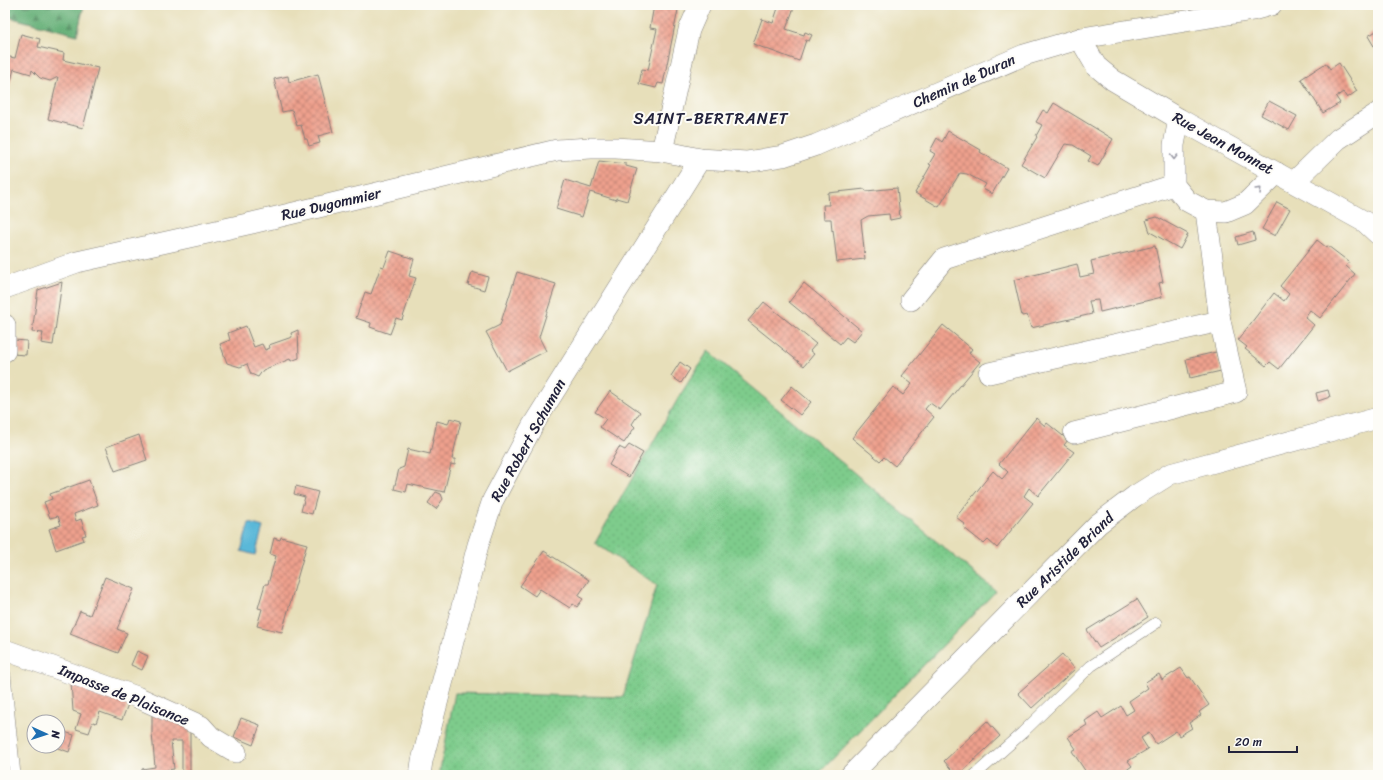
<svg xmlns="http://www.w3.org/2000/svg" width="1383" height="780" font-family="Sriracha,sans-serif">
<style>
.grass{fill:url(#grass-dots);stroke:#507764}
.forest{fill:url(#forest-firs);stroke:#44695a}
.water{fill:#5ab8d8;stroke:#3e6d8a}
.building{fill:url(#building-cross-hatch)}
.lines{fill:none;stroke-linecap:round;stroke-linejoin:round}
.lane-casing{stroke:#84807a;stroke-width:12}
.street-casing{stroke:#84807a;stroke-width:22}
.lane{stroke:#fff;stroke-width:11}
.street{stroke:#fff;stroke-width:21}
.oneway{stroke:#9c9ca7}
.labels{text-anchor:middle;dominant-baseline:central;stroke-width:4;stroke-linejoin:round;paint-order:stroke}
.street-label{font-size:15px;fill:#22223b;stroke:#fdfcf7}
.neighbourhood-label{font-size:16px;letter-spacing:1px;fill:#22223b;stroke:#fdfcf7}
</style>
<defs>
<pattern id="grass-dots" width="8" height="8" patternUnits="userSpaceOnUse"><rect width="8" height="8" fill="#7ecc8c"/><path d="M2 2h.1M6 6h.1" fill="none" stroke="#6daf7a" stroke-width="1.8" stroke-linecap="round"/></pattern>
<pattern id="forest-firs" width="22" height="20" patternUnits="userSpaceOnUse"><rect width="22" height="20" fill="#66b078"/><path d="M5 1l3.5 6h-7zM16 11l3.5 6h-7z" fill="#548f64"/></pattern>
<pattern id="building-cross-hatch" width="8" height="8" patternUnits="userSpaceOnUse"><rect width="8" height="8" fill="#eea08d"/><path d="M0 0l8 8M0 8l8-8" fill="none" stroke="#c08274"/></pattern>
</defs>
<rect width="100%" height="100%" fill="#fdfcf7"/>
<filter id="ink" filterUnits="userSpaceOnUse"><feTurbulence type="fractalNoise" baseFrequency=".025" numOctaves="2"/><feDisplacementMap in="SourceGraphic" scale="8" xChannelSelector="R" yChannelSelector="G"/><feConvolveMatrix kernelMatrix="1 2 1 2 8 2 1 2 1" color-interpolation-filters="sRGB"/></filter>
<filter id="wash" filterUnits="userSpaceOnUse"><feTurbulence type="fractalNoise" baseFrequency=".012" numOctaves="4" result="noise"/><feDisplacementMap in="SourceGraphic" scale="16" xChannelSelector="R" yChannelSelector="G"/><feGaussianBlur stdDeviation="0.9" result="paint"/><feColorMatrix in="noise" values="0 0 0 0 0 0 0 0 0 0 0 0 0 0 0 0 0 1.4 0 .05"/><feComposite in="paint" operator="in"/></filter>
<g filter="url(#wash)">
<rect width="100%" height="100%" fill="#e7dfba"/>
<polygon class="grass" points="708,351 996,591 817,775 439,775 455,693 623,697 657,585 595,543 679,397"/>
<polygon class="forest" points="5,5 84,5 77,35 5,16"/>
<polygon class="water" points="249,523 263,527 255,555 241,551"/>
<g id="blocks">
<g class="building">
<polygon points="654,5 679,5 663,84 658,83 656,88 639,84 642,69 648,70 657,29 650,28"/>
<polygon points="779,5 795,5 786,29 804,35 805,32 812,35 809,41 806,40 799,61 753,44 762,19 773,23"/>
<polygon points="1378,30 1378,53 1368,36"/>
<polygon points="21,34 40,39 38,47 64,53 63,60 98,68 83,128 48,119 58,77 50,81 40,78 32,70 31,74 14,69 5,103 5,56 15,58"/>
<polygon points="1326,63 1330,69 1339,63 1357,91 1347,98 1343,92 1336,97 1340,103 1323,113 1301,79"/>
<polygon points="318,74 333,132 318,136 320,143 309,146 307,139 305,139 301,125 297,126 292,110 282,112 274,79 288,76 289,82"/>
<polygon points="1269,101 1297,116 1289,130 1261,115"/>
<polygon points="1054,103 1113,139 1098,166 1088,161 1091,156 1073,145 1065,144 1045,178 1021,164 1037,137 1036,136 1042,125 1036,122 1043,110 1048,113"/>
<polygon points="948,131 981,150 980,152 1007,168 992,194 983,189 986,184 967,174 960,173 939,207 915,193 931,165 929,164 935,154 930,151 937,138 942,142"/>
<polygon points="599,161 626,164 626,166 637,169 627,201 616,198 616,200 590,192 582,217 556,209 565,180 591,188"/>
<polygon points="897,188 900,218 890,220 889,214 868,216 861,220 865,259 837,262 833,230 832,231 831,219 824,219 823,205 829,205 828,193 865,189 866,191"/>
<polygon points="1277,202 1290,209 1275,236 1262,229"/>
<polygon points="1157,217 1188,234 1180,249 1150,232 1146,220"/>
<polygon points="1253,232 1255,240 1238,245 1236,237"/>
<polygon points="1317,240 1326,247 1328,246 1349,262 1346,266 1355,274 1320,318 1310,310 1305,317 1314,325 1279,369 1270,362 1266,366 1245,349 1247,347 1238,340 1274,293 1284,301 1289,294 1280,286"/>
<polygon points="1155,246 1163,282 1159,283 1162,297 1100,312 1098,300 1089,301 1092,314 1031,328 1027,315 1022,316 1014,280 1077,264 1080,277 1094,274 1091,261"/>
<polygon points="390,251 414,259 409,276 416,278 402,320 396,318 390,334 370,327 371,323 356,318 365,292 371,294 381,266 384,267"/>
<polygon points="472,272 488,277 484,290 468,285"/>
<polygon points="517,272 556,284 539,337 546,351 507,371 486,332 500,325"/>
<polygon points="62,282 53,345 41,343 43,333 32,332 38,290"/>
<polygon points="804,283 862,331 853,342 846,337 840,344 789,302"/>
<polygon points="764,302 816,344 810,351 814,354 804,366 748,321"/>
<polygon points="943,325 972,349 969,353 980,362 940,410 930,403 925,409 934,417 895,466 884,457 880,461 852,438 893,387 903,395 912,384 902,376"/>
<polygon points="246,326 254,347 262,344 265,350 270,348 269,345 292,337 291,333 298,330 299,358 291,361 290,359 263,370 258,377 251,374 247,364 240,367 227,363 220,344 230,340 228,333"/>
<polygon points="14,340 27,341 26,355 12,354"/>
<polygon points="1216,352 1221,371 1190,378 1186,359"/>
<polygon points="680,362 690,369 681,383 671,376"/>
<polygon points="792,386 811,402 800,415 781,400"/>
<polygon points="1328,390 1330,397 1318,401 1316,393"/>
<polygon points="610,391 640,412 632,424 635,427 624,443 600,427 606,419 595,412"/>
<polygon points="450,418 461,421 452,459 455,459 455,465 451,464 444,492 408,484 406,492 394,489 399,469 404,467 408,449 430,454 437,421 448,424"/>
<polygon points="1036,418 1045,426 1047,423 1068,440 1064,445 1074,452 1038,496 1029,488 1024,496 1033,503 997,548 988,540 984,544 963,527 965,524 956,517 993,471 1002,479 1008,472 999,464"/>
<polygon points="139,435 147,460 115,471 106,447"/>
<polygon points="629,445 643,453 629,477 609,465 619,447 625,450"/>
<polygon points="89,480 98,505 74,514 76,521 81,519 86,535 82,536 84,540 56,550 49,529 61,525 58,516 50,518 44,502 52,499 50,494"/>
<polygon points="296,486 318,492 312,514 301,511 305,497 294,494"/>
<polygon points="436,492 441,494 443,499 436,509 428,503"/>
<polygon points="281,537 307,544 282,632 257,626 262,609 258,608 265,584 268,584 276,556 270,554 274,538 280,540"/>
<polygon points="544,551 589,580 578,596 583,599 577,607 573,604 570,608 540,589 535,596 520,586"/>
<polygon points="105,577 134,589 117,629 127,633 118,653 70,634 80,611 90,615"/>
<polygon points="1137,599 1148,617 1099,648 1087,630"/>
<polygon points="137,651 148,656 142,670 131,665"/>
<polygon points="1062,654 1075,669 1032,708 1018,693"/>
<polygon points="1181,668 1188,678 1190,677 1209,705 1199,712 1201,715 1189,723 1192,728 1179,736 1176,731 1156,744 1149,733 1141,738 1148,749 1128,761 1132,766 1121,774 1118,774 1116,771 1109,775 1092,775 1089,771 1086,772 1072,751 1076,749 1068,737 1087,725 1085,721 1098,712 1102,718 1121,706 1126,715 1134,710 1129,701 1148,688 1145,683 1147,681 1159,674 1162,680"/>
<polygon points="71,682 128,704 122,720 100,712 96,723 93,722 89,733 76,729 81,714 73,711"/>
<polygon points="152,712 190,728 190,772 182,772 182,741 171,741 174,769 167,770 167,775 142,775 142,769 155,767 152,733"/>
<polygon points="241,718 260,725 253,745 234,737"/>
<polygon points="987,721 1000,736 958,775 956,775 944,761"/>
<polygon points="58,730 74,735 69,752 52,746 58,746"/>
</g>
</g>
</g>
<g filter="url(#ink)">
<use href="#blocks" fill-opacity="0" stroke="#84807a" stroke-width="1"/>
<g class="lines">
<defs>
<g id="lane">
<polyline points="5,675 15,775"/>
<polyline points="975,775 1022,733 1091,666 1156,623"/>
</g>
<g id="street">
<polyline points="1082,38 1085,47 1096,66 1113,80 1179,119 1365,222 1378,234"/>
<polyline points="1179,119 1174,145 1174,185 1187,201 1206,211 1226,212 1245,204 1277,173"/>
<polyline points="662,151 689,30 700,5"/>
<polyline points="1294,182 1338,139 1378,113"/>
<polyline points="5,288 77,262 252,223 557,150 591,148 616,148 662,151 700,159 746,162 783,156 816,145 1024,55 1082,38 1253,10 1271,5"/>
<polyline points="911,300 944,259 1174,185"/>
<polyline points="5,325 5,351"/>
<polyline points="989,373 1220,321 1206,211"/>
<polyline points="1074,433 1236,392 1220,321"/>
<polyline points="5,650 137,697 201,726 211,737 236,752"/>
<polyline points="420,775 422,761 478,545 493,500 533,425 700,159"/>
<polyline points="851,775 1098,524 1135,496 1170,474 1378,418"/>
</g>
</defs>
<use href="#lane" class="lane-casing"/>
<use href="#street" class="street-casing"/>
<use href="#lane" class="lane"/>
<use href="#street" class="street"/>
</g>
<defs><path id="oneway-chevron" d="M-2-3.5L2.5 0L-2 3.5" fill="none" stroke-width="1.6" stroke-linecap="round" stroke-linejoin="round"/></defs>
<g class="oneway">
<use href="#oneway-chevron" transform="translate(1174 157) rotate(90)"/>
<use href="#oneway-chevron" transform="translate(1259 190) rotate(-45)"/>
</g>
</g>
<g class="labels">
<g class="street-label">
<text transform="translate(964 81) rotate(-24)">Chemin de Duran</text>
<text transform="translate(1223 143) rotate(29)">Rue Jean Monnet</text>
<text transform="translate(331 204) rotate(-13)">Rue Dugommier</text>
<text transform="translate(528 440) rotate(-61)">Rue Robert Schuman</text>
<text transform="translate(1065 560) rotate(-44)">Rue Aristide Briand</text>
<text transform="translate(124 695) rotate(22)">Impasse de Plaisance</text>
</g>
<g class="neighbourhood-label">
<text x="711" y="118">SAINT-BERTRANET</text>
</g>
</g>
<rect width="1383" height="780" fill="none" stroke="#fdfcf7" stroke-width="20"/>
<g transform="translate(46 734) rotate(93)"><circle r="19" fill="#fdfcf7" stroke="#a5a5ac"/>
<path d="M0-3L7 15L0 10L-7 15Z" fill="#1f6fb2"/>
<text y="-6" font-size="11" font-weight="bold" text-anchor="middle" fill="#22223b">N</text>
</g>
<path d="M1229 746v6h68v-6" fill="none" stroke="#22223b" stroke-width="2"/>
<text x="1235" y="746" font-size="12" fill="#22223b" stroke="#fdfcf7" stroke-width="3" paint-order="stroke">20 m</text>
</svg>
